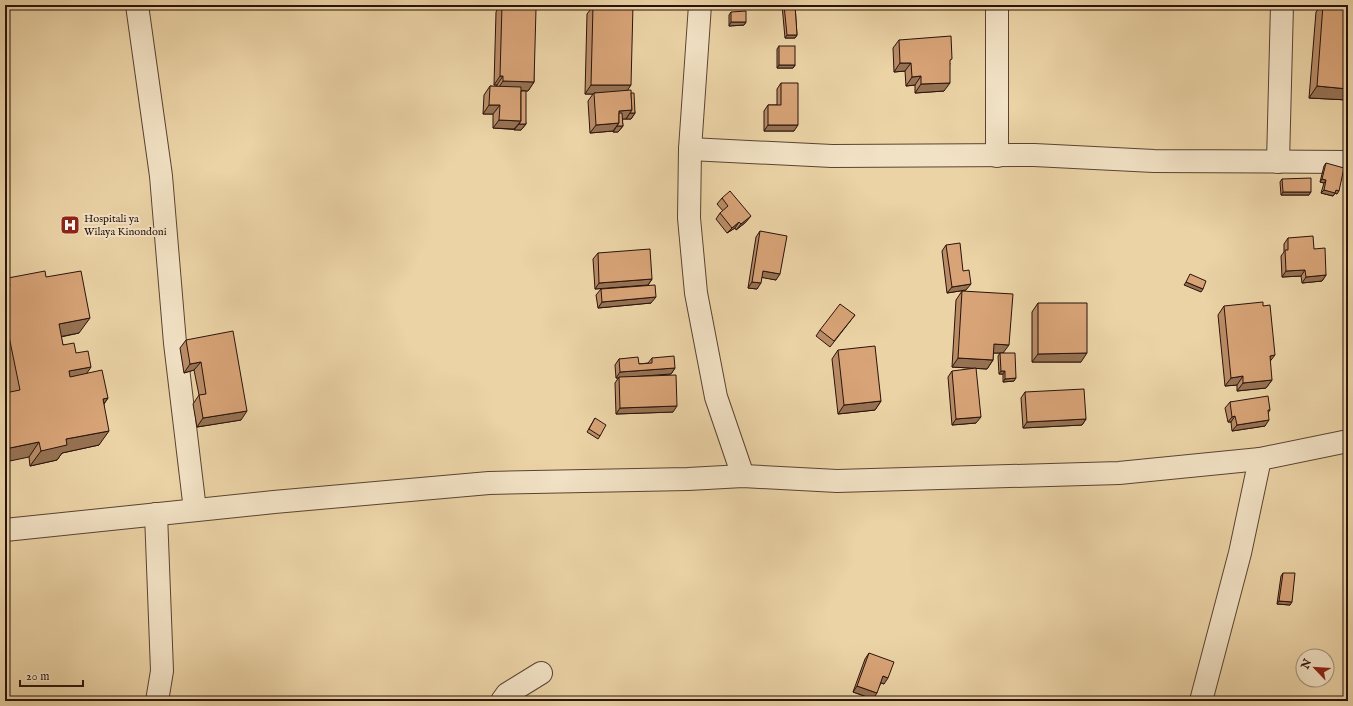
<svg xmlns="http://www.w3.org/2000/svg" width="1353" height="706" font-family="'IM FELL English',serif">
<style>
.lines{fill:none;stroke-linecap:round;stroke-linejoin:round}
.minor-casing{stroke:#5a4332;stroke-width:24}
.minor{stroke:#f2e2c5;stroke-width:22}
.wall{fill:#b98c66;stroke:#2a130b}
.shaded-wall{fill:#967253;stroke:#2a130b}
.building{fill:#d7a377;stroke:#2a130b}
.labels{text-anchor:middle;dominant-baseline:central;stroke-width:4;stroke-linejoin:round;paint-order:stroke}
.poi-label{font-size:11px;fill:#2a130b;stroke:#f2e2c5;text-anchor:start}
</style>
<rect width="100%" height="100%" fill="#ebd3a6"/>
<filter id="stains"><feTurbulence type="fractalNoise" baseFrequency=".005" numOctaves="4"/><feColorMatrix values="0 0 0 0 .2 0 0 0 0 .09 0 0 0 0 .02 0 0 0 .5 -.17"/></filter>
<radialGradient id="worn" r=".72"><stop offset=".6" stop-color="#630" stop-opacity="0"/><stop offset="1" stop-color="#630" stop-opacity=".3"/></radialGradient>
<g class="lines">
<defs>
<g id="minor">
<polyline points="137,5 161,176 175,343 195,510"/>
<polyline points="700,5 690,149 689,218 696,293 716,397 743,476"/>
<polyline points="690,149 832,156 1034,155 1154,161 1348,162"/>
<polyline points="997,156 997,5"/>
<polyline points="1278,162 1282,5"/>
<polyline points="156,514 162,671 157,701"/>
<polyline points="5,530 274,502 489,483 688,479 743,476 837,481 1119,473 1260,459 1348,441"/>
<polyline points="502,701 507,694 541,673"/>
<polyline points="1201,701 1240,553 1260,459"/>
</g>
</defs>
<use href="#minor" class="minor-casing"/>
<use href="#minor" class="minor"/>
</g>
<g class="wall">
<polygon points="500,5 533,5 534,82 528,91 521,90 526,124 521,130 493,128 493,114 483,114 484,95 490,86 497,87 497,85 494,85 496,12"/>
<polygon points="587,5 626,5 627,90 631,93 635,113 631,119 622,119 623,126 618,132 613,132 613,131 590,133 588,101 593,94 585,94 587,14 593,6 595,6"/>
<polygon points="782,5 795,5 797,35 795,38 785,38"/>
<polygon points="1321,5 1323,5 1348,100 1309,98 1316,12"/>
<polygon points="731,12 746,22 744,25 729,26 729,15"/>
<polygon points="899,40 950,63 944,91 915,93 915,85 906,86 905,71 894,72 893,48"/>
<polygon points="779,46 795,65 793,68 777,68 777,49"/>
<polygon points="781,83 794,131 764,131 764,111 768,105 777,105 777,89"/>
<polygon points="1348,121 1348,142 1345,142 1346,125"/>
<polygon points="1326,163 1337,194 1335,193 1333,196 1321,193 1324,183 1320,182 1324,166"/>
<polygon points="1282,179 1309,195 1281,195 1280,182"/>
<polygon points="722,198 746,222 736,230 735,228 727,233 716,219 720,213 723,211 717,204"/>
<polygon points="760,231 776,280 762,277 757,289 748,288 756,237"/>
<polygon points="1288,238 1314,249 1326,275 1322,281 1302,283 1301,276 1282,277 1281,256 1284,252 1284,244"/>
<polygon points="946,245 966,290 947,293 942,251"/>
<polygon points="598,253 652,279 648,285 595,289 593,259"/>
<polygon points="46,277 79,333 61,337 63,345 76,353 86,374 108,398 104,404 99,445 62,453 57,460 30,466 29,457 7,393 5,383 5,283 8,278"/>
<polygon points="601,289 651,303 598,308 596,295"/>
<polygon points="962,291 1004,353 1014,381 1003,382 1003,374 999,374 998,356 1000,353 993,353 993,360 987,369 952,367 956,300"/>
<polygon points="1038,303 1081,362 1032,362 1032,312"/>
<polygon points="1224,306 1272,380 1266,388 1237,391 1237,385 1225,386 1218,315"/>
<polygon points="855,315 830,347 816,336 820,330"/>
<polygon points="186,340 241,420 197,427 193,404 199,395 194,370 184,373 180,348"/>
<polygon points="838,350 881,401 875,410 838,414 832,359"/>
<polygon points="652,358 675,368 671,374 616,378 615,365 619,359 639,364 648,363"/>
<polygon points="952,371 976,423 952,425 948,377"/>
<polygon points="619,377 673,412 616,414 615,383"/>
<polygon points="1025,392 1086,419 1082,425 1023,428 1021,398"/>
<polygon points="1230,402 1270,410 1268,413 1265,426 1232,431 1231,422 1228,422 1225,408"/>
<polygon points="595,418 600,436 598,439 587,432"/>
<polygon points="1283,573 1290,605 1277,604 1281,576"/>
<polygon points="869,653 884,684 881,683 873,699 853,692 865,659"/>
</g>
<g class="shaded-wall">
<polygon points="587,5 626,5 625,7"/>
<polygon points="731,22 746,22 744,25 729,26"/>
<polygon points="787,35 797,35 795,38 785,38"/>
<polygon points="900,63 911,63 905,71 894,72"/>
<polygon points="779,65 795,65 793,68 777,68"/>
<polygon points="500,76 503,76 497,85 494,85"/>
<polygon points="921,76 915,85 906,86 912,77"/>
<polygon points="503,81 534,82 528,91 497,90"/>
<polygon points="950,83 944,91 915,93 921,84"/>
<polygon points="591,85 631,85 625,94 594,93 593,94 585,94"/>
<polygon points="1317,86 1348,89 1348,100 1309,98"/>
<polygon points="489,105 500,105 493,114 483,114"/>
<polygon points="632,110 626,119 617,119 619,111"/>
<polygon points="630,113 635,113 631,119 626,119"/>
<polygon points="499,120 521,121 514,129 493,128"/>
<polygon points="619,123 613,131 590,133 596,125"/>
<polygon points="519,124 526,124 521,130 514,130"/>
<polygon points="768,125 798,125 794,131 764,131"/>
<polygon points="617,126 623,126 618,132 613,132"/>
<polygon points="1322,179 1326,180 1324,183 1320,182"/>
<polygon points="1324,190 1336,190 1339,191 1337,194 1335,193 1333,196 1321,193"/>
<polygon points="1283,192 1311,192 1309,195 1281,195"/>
<polygon points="751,216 746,222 736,230 741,224"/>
<polygon points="739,222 735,228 727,233 732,228"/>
<polygon points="1305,270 1301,276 1282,277 1286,271"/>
<polygon points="763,271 780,274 776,280 759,277"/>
<polygon points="1326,275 1322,281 1302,283 1306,277"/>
<polygon points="652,279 648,285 595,289 599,283"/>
<polygon points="752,282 761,283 757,289 748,288"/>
<polygon points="1186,282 1203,289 1201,292 1184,285"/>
<polygon points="971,284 966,290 947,293 952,287"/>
<polygon points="656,297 651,303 598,308 602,302"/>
<polygon points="90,318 79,333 48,339 59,324"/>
<polygon points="994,344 1009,345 1003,353 988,353"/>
<polygon points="1087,353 1081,362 1032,362 1038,354"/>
<polygon points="1275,355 1268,364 1270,356"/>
<polygon points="958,358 993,360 987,369 952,367"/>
<polygon points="201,362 194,370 184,373 190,364"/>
<polygon points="91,367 81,382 59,386 69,371"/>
<polygon points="675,368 671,374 616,378 620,372"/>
<polygon points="1001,371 1005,371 1003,374 999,374"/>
<polygon points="1243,376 1237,385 1225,386 1231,378"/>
<polygon points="1016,378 1014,381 1003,382 1005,379"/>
<polygon points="1272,380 1266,388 1237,391 1243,383"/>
<polygon points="108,398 97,413 103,399"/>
<polygon points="881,401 875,410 838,414 844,405"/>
<polygon points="677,406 673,412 616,414 620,408"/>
<polygon points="247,411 241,420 197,427 203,418"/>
<polygon points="1235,416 1231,422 1228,422 1232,417"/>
<polygon points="981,417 976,423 952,425 956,419"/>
<polygon points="1086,419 1082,425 1023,428 1027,422"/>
<polygon points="1269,420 1265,426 1232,431 1237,425"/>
<polygon points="109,431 99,445 62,453 57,460 30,466 41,451 66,439"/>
<polygon points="39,442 29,457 5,462 5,449"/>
<polygon points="1279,601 1292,602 1290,605 1277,604"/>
<polygon points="883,676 888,678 884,684 879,682"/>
<polygon points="857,686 877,693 873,699 853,692"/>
</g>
<g class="building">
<polygon points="502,5 533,5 533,9 536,9 534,82 503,81 503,76 500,76"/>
<polygon points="633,5 631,85 591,85 593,6"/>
<polygon points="784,5 795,5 797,35 787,35"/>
<polygon points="1323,5 1348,5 1348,89 1317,86"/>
<polygon points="746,11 746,22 731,22 731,12"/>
<polygon points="951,36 952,59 950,60 950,83 921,84 921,76 912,77 911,63 900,63 899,40"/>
<rect x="779" y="46" width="16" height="19"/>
<polygon points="781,83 798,83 798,125 768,125 768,105 781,105"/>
<polygon points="490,86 521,87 521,121 499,120 500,105 489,105"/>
<polygon points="631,90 632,110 619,111 619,123 596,125 594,93"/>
<polygon points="521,91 526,91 526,124 519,124 521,121"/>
<polygon points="631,93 634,93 635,113 630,113 632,110"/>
<polygon points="619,113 622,113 623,126 617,126 619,123"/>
<polygon points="1326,163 1344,168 1339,191 1336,190 1335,193 1324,190 1326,180 1322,179"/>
<polygon points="1311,178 1311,192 1283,192 1282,179"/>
<polygon points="730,191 751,216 741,224 739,222 732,228 720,213 728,206 722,198"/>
<polygon points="760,231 787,236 780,274 763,271 761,283 752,282"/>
<polygon points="1313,236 1314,249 1325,248 1326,275 1306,277 1305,270 1286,271 1285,250 1288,250 1288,238"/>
<polygon points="960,243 963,271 969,270 971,284 952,287 946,245"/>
<polygon points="650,249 652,279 599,283 598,253"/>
<polygon points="45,271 46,277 81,271 90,318 59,324 63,345 74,343 76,353 88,351 91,367 69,371 70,377 102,370 108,398 103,399 109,431 66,439 67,445 41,451 39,442 5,449 5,393 20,390 5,317 5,287 10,286 8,278"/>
<polygon points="1190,274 1206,281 1203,289 1186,282"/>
<polygon points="655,285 656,297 602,302 601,289"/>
<polygon points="962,291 1013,294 1009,345 994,344 993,360 958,358"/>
<polygon points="1263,302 1263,306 1270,305 1275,355 1270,356 1272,380 1243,383 1243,376 1231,378 1224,306"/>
<polygon points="1038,303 1087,303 1087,353 1038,354"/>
<polygon points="840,304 855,315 834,341 820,330"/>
<polygon points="233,331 247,411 203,418 199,395 206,394 201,362 190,364 186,340"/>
<polygon points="875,346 881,401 844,405 838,350"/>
<polygon points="1000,353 1015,353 1016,378 1005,379 1005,371 1001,371"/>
<polygon points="674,356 675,368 620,372 619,359 638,357 639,364 652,363 652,358"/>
<polygon points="976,368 981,417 956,419 952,371"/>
<polygon points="676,375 677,406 620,408 619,377"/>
<polygon points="1084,389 1086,419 1027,422 1025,392"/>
<polygon points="1268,396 1270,410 1268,410 1269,420 1237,425 1235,416 1232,417 1230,402"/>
<polygon points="595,418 606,425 600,436 589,429"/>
<polygon points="1283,573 1295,573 1292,602 1279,601"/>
<polygon points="869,653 894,662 888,678 883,676 877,693 857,686"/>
</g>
<defs>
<symbol id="hospital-square" viewBox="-11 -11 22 22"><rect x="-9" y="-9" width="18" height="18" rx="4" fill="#8f2418" stroke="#f2e2c5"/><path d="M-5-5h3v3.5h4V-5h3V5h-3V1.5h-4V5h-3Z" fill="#fff"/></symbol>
</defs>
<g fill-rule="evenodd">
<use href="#hospital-square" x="59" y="214" width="22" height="22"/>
</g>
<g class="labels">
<g class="poi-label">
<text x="84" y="219">Hospitali ya<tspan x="84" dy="13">Wilaya Kinondoni</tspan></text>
</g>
</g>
<rect width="1353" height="706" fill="none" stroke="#ebd3a6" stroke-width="20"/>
<rect x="6" y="6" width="1341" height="694" fill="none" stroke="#2a130b" stroke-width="2"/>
<rect x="10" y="10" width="1333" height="686" fill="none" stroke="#2a130b"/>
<g transform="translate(1315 668) rotate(295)"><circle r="19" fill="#f2e2c5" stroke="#a28f7b"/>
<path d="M0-3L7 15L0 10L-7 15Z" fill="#8f2418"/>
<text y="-6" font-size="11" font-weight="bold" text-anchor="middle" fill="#2a130b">N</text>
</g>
<path d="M20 680v6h63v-6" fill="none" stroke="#2a130b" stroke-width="2"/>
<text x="26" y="680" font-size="12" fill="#2a130b" stroke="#f2e2c5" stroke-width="3" paint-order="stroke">20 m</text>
<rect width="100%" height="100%" filter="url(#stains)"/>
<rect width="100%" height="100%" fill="url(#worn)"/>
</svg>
